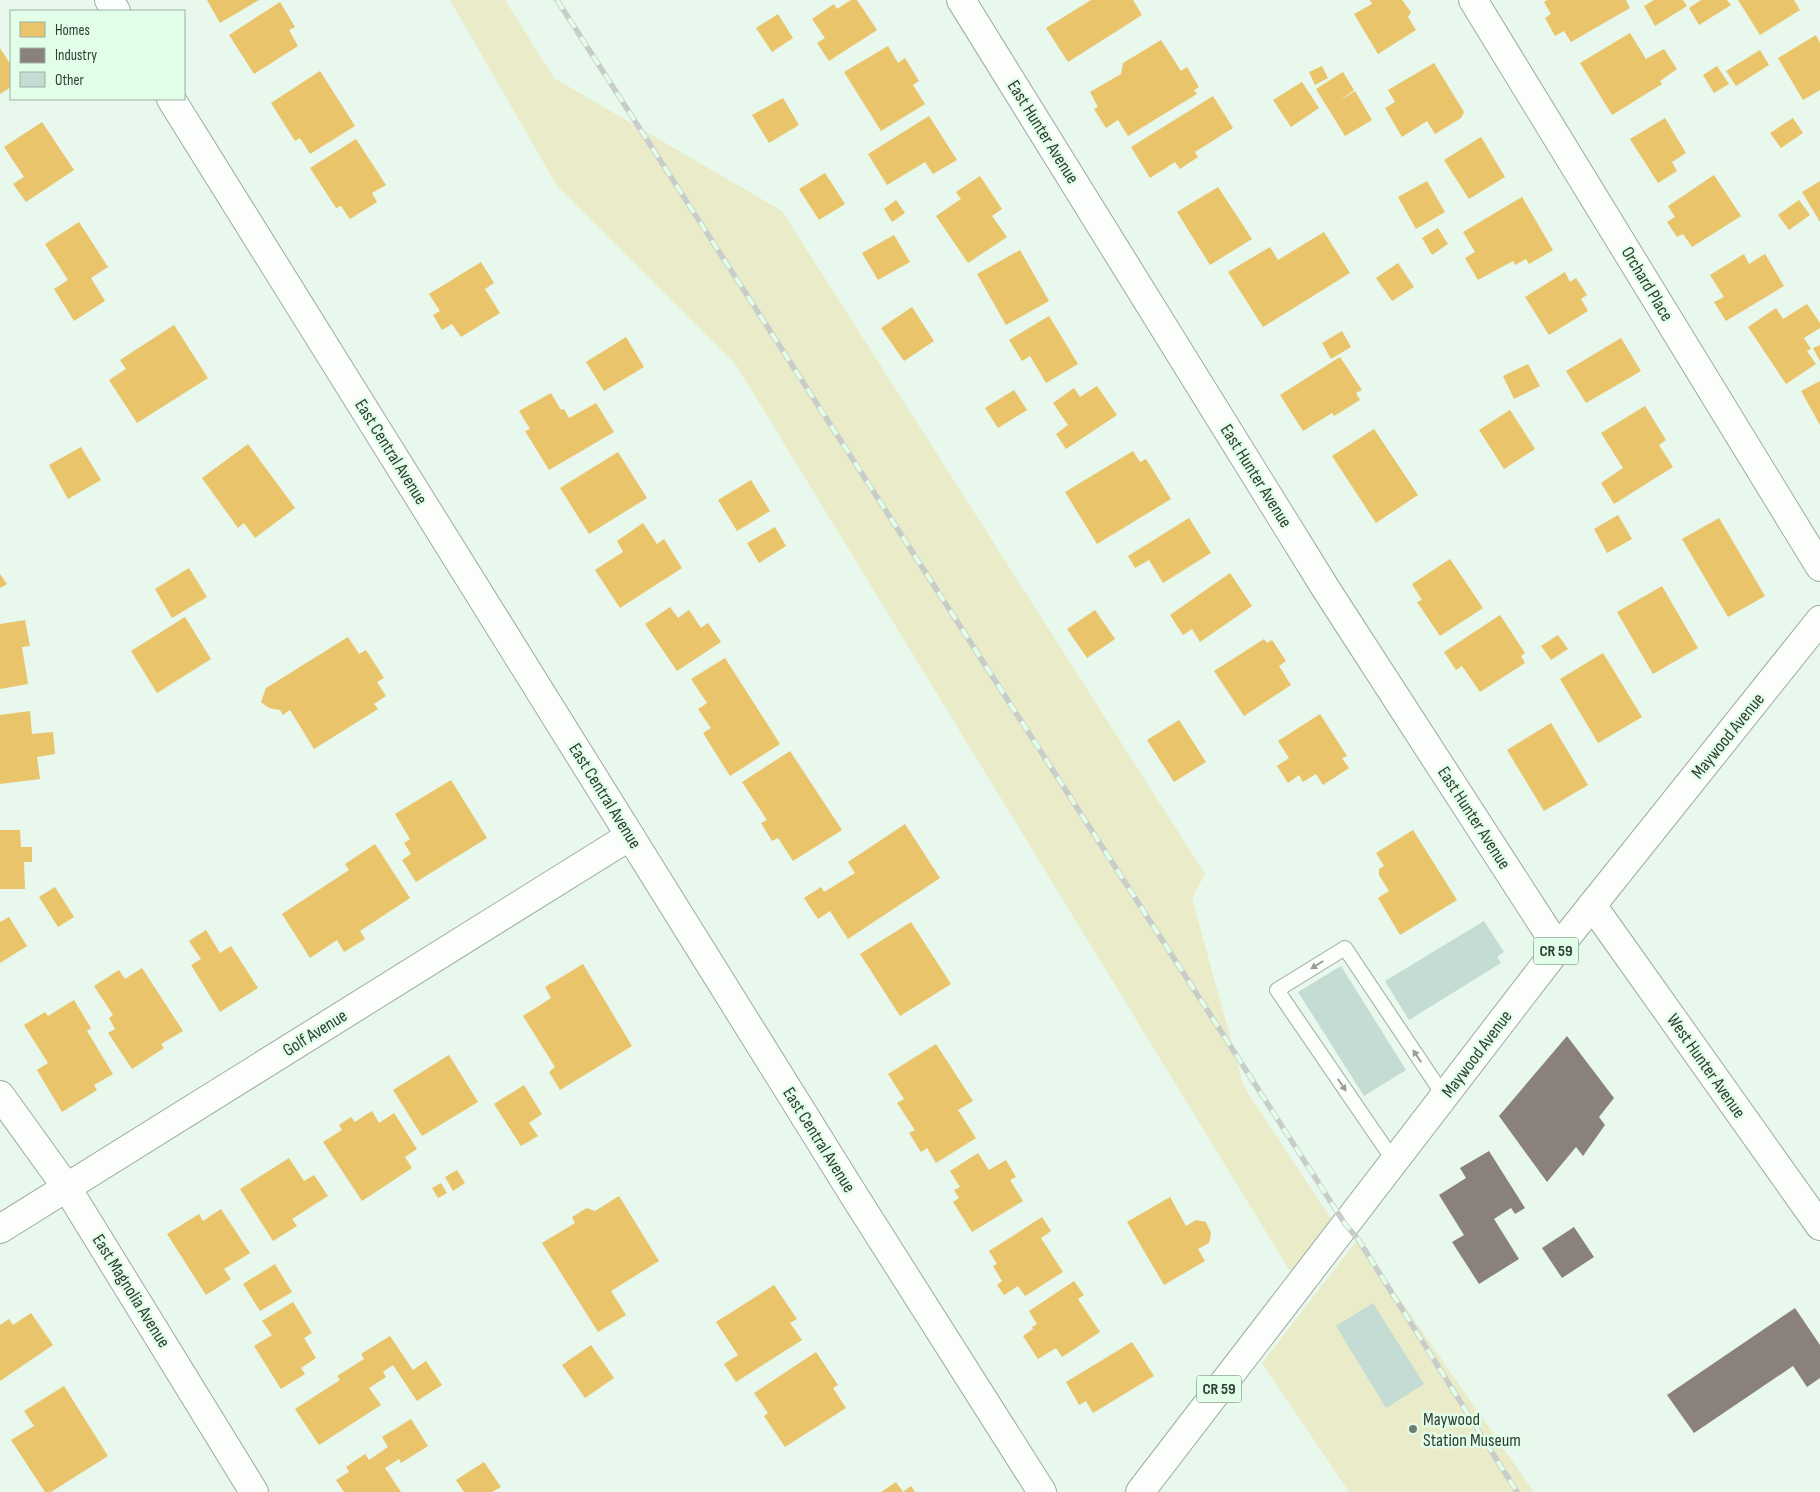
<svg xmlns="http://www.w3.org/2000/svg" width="1820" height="1492" font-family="'Sofia Sans Condensed',sans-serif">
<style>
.green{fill:#eaecc9}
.homes{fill:#e9c46a}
.industry{fill:#8a817c}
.building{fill:#c4dcd4}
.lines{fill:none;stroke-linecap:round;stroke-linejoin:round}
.service-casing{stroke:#9daaa1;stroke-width:16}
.minor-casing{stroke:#9daaa1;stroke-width:30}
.tertiary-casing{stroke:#9daaa1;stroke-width:30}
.primary-casing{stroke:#9daaa1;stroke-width:30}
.service{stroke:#fcfefc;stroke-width:14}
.minor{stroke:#fcfefc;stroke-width:28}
.tertiary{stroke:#fcfefc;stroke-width:28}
.primary{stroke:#fcfefc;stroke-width:28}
.rail-casing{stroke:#c8cdc9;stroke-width:5.5}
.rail{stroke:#e2fee9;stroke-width:4;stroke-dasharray:11;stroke-linecap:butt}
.oneway{fill:#969e98}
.poi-dot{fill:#707f74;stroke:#e2fee9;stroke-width:2}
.labels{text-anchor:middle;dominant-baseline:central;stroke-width:5;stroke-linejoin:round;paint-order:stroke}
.shield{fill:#e2fee9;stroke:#65786a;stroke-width:1}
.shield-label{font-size:16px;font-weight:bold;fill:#303e34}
.street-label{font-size:18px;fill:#303e34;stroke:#e2fee9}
.poi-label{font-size:18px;fill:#303e34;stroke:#e2fee9;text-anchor:start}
</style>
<rect width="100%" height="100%" fill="#e8f8ec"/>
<g class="green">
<polygon points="450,0 505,0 554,78 782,211 1205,874 1192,898 1244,1087 1340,1232 1299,1286 736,365 557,186"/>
<polygon points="1358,1239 1534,1492 1349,1492 1262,1363"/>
</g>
<g class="homes">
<polygon points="207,0 259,0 220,23"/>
<polygon points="851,0 857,0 877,30 829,61 817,43 825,38 812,19 834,4 837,9"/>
<polygon points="1091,0 1133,0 1142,15 1068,62 1046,28"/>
<polygon points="1370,0 1402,0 1411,12 1408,17 1416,30 1378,54 1354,14 1372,4"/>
<polygon points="1547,0 1626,0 1630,8 1571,42 1564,31 1555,36 1545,18 1551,14 1544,2"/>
<polygon points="1654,0 1683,0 1687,6 1655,26 1644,6"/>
<polygon points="1701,0 1727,0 1731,5 1699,25 1689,8"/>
<polygon points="1738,0 1794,0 1800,10 1760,35"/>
<polygon points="280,2 295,27 289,30 298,46 254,74 229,35"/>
<polygon points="778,14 793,38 772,52 756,28"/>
<polygon points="1630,33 1646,59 1664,49 1677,69 1660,81 1662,84 1612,115 1580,63"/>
<polygon points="1816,35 1820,43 1820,90 1803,100 1778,58"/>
<polygon points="1161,40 1181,71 1187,67 1199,87 1194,90 1197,94 1128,136 1118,120 1106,128 1094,109 1098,107 1090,92 1121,74 1123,63"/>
<polygon points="888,46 898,63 905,58 919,81 913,85 925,104 881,131 844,72"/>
<polygon points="0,48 11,65 11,87 0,94"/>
<polygon points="1760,50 1769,65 1736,86 1726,71"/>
<polygon points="1434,63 1464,112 1461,118 1435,134 1427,121 1402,137 1385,108 1395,102 1388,90"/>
<polygon points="1322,66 1328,78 1315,85 1309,72"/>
<polygon points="1717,66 1729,84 1714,93 1703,75"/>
<polygon points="320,71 355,126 310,154 300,138 295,141 271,103"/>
<polygon points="1343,72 1354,90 1339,101 1355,91 1372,120 1345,136 1316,89"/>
<polygon points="1302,82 1319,108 1291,127 1273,100"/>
<polygon points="1213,96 1233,128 1195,152 1198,157 1180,169 1175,162 1150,178 1131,147"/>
<polygon points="783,98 799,125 769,143 752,115"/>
<polygon points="929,116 957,160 933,174 925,162 887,185 868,154"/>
<polygon points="1665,118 1686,153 1672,162 1677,171 1658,183 1630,139"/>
<polygon points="1793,118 1803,133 1781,148 1770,133"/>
<polygon points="42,122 74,170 26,202 13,184 24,177 4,147"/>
<polygon points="1481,137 1505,177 1469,199 1444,160"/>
<polygon points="356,139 386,185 372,193 377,202 350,219 341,206 336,208 310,168"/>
<polygon points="825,173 845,204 819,220 799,189"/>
<polygon points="1714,175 1741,216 1692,247 1683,234 1677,237 1667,222 1675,217 1668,206"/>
<polygon points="980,176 1002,209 992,216 1007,237 968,263 936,216 961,199 956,192"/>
<polygon points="1427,181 1445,212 1416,229 1398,197"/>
<polygon points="1820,181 1820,222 1802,192"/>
<polygon points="1218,187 1252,239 1210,265 1177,212"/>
<polygon points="1522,197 1553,250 1529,264 1526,259 1515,265 1513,261 1478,280 1465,258 1475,252 1463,232"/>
<polygon points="896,200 905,213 892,222 884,209"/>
<polygon points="1799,200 1810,215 1789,230 1778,215"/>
<polygon points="79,222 108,267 91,278 105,301 74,321 54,289 68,280 45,244"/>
<polygon points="1438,228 1448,244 1432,255 1422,238"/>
<polygon points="1324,232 1350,273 1263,327 1228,272 1270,247 1278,260"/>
<polygon points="894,235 910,262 878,280 862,253"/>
<polygon points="1020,250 1049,301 1006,325 977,274"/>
<polygon points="1744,254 1749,264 1765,254 1784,286 1726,321 1714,302 1724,297 1710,275"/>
<polygon points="481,262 494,283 485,289 500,313 461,337 452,324 442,330 433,315 440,311 429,294"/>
<polygon points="1398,263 1414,287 1392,301 1376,278"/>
<polygon points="1565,272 1570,282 1576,278 1587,295 1581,299 1588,311 1549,335 1525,297"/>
<polygon points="1807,304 1820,323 1820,328 1804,338 1811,349 1807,351 1816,364 1786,384 1748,327 1776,308 1783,319"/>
<polygon points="912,307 934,341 904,361 881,328"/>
<polygon points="1049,316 1078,364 1046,383 1030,356 1022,361 1009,340"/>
<polygon points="174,325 208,378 137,423 109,380 126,369 120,360"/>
<polygon points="1342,331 1351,347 1331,359 1322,343"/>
<polygon points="626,337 644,367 604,391 586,362"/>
<polygon points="1621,338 1641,371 1586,403 1566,371"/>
<polygon points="1820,345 1820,361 1813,348"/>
<polygon points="1340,357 1362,390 1356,393 1360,400 1334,416 1332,413 1303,431 1280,395"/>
<polygon points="1528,364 1540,386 1514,399 1503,376"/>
<polygon points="1820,381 1820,425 1801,391"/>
<polygon points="1097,386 1117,415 1066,449 1056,434 1068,425 1053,403 1074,388 1080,397"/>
<polygon points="1014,390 1027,410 998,428 985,408"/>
<polygon points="551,393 561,410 564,409 569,418 596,403 614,432 549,470 525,431 530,429 519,411"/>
<polygon points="1645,406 1666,440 1659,445 1673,467 1614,504 1601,483 1623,468 1601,433"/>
<polygon points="1510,410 1535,449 1504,469 1479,430"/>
<polygon points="1374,429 1418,495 1376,523 1332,456"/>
<polygon points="248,444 295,508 255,538 244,523 238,528 202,478"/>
<polygon points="81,447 101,480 68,499 49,465"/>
<polygon points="1133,451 1140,462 1146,459 1171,499 1097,544 1065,492"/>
<polygon points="618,452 647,498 589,534 560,488"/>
<polygon points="751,480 770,511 737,531 718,500"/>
<polygon points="1618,515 1632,539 1607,553 1594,529"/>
<polygon points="1189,518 1211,553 1163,583 1149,560 1135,568 1128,556"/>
<polygon points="1719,518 1765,596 1728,617 1682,539"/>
<polygon points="643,523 657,544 664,539 682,568 620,608 595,570 623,552 617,541"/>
<polygon points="775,527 786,546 759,563 747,543"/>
<polygon points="1450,559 1483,608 1440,636 1417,602 1422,600 1412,584"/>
<polygon points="189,568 207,597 172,618 155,589"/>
<polygon points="1230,573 1252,606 1200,642 1192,629 1183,635 1170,615"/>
<polygon points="0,574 7,584 0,588"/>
<polygon points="1662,586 1698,648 1653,674 1617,612"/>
<polygon points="670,607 678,618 689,610 701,628 708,623 721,642 677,671 645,624"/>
<polygon points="1095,610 1115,639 1087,658 1067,629"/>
<polygon points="1500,615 1525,653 1521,656 1525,663 1480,692 1462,666 1456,670 1444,652"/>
<polygon points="185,617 211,659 157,693 131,651"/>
<polygon points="25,620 30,646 22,647 28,684 0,689 0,624"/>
<polygon points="1558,635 1568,649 1551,660 1541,646"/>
<polygon points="348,637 359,654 366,650 384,678 377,682 386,696 374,704 378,709 314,749 290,710 283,715 280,710 269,708 261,702 266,688"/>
<polygon points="1264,639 1267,643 1272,640 1286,661 1279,666 1291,685 1244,716 1214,671"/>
<polygon points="1603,653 1642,717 1598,743 1560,679"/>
<polygon points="725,658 780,744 730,776 703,733 711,728 698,709 707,703 691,679"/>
<polygon points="30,711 32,734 53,732 55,754 37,757 40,779 0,784 0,715"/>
<polygon points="1320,714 1347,756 1342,758 1349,768 1323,785 1316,774 1303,782 1299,775 1288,783 1277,766 1289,758 1278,741"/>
<polygon points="1179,720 1206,762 1174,782 1147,740"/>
<polygon points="1551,723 1588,785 1544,811 1507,750"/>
<polygon points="790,751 842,830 793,861 778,838 772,841 761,823 767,820 742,782"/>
<polygon points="451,780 487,838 416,882 402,860 411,854 404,843 410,839 395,814"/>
<polygon points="905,824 940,878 848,939 830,911 818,919 804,898 821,887 824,892 855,873 848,862"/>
<polygon points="0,830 20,830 21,847 32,847 32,862 24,862 25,889 0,889"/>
<polygon points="1413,830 1457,900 1400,935 1378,898 1389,891 1379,875 1379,869 1384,866 1376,853"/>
<polygon points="375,844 410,898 360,931 365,939 344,952 337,940 310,958 282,914 349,870 345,864"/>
<polygon points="55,887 74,917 58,927 39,897"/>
<polygon points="9,917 27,946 0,963 0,922"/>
<polygon points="911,922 951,984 900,1016 860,954"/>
<polygon points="206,930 220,953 231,946 258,988 220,1012 191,965 201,959 189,941"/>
<polygon points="583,964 632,1046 560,1090 549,1072 555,1067 523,1016 551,998 545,987"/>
<polygon points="142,968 183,1031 161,1044 164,1048 132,1069 108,1033 115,1029 109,1018 113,1015 94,986 119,970 125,979"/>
<polygon points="74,1000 91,1028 87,1031 113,1074 94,1085 97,1090 62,1112 37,1070 48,1063 24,1025 45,1012 48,1016"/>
<polygon points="936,1044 973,1101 958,1110 976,1138 936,1163 927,1148 921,1152 909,1133 915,1130 897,1103 904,1099 888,1074"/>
<polygon points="449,1055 478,1102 422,1136 393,1090"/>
<polygon points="524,1085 542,1114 529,1123 538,1136 521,1146 494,1104"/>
<polygon points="372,1111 379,1123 394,1113 417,1149 405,1157 412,1168 362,1201 323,1142 342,1130 339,1125 351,1117 355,1122"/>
<polygon points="978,1153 989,1170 1006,1160 1016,1177 1010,1180 1023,1201 972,1232 953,1202 959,1198 954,1190 960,1187 950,1171"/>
<polygon points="289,1158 304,1181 314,1175 328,1196 292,1219 297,1226 273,1241 240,1189"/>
<polygon points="457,1170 465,1183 453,1191 445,1177"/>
<polygon points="441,1183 447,1193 438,1198 432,1188"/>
<polygon points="619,1196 659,1261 611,1291 626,1315 598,1332 542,1243 575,1223 572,1217 587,1208 595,1211"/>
<polygon points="1170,1197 1186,1226 1196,1220 1206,1222 1211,1233 1209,1243 1198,1249 1205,1261 1164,1285 1127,1222"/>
<polygon points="221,1209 250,1253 224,1269 231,1279 206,1295 167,1234 199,1214 203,1221"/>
<polygon points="1042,1217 1051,1231 1041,1238 1063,1272 1025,1296 1018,1286 1004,1295 997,1285 1002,1281 993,1266 997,1264 989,1251"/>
<polygon points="275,1264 292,1292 260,1311 243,1284"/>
<polygon points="1074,1281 1084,1295 1078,1299 1100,1332 1062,1357 1056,1348 1038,1359 1023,1336 1033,1329 1032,1327 1037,1324 1029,1311"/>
<polygon points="774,1285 797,1319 790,1323 802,1340 736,1382 724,1364 738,1355 716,1322"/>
<polygon points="293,1302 312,1333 304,1338 316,1358 301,1368 305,1374 281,1389 254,1346 272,1335 262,1321"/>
<polygon points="31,1313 53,1345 0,1381 0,1325 9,1319 13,1325"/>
<polygon points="390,1336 413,1370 426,1361 442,1385 417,1401 393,1365 383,1372 386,1377 369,1388 381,1405 319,1445 295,1409 340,1380 337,1376 364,1359 361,1354"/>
<polygon points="1132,1342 1154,1376 1093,1413 1086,1401 1079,1405 1066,1382"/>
<polygon points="591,1345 614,1378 585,1398 562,1365"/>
<polygon points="816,1352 838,1385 833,1388 846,1408 785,1447 764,1416 768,1413 754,1393"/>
<polygon points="64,1386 108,1456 51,1492 45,1492 11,1440 34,1426 24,1411"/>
<polygon points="411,1419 428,1446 401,1463 399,1459 385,1468 401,1492 344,1492 336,1480 349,1472 346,1467 365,1454 369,1460 388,1447 382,1437"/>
<polygon points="484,1462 501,1487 492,1492 464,1492 456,1480"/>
<polygon points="896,1482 903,1492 911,1486 915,1492 881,1492"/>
</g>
<g class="industry">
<polygon points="1567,1036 1614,1098 1599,1117 1605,1125 1583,1156 1576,1147 1547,1182 1499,1116"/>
<polygon points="1489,1151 1525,1208 1515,1214 1511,1208 1494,1219 1519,1259 1479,1284 1452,1242 1464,1235 1439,1195 1466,1178 1460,1168"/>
<polygon points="1574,1227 1594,1257 1562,1278 1542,1248"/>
<polygon points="1795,1308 1820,1345 1820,1378 1807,1387 1793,1366 1694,1433 1667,1395"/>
</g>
<g class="building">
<polygon points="1484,921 1504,952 1497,957 1501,963 1409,1020 1385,981"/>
<polygon points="1341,966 1406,1070 1364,1096 1298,992"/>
<polygon points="1373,1303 1424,1384 1386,1408 1336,1326"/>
</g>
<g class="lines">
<defs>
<polyline id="service" points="1394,1161 1277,990 1345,948 1444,1096"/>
<g id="minor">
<polyline points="961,0 1326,589 1558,948"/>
<polyline points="1473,0 1820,567"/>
<polyline points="1592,905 1820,1226"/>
<polyline points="0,1095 67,1188 254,1492"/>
<polyline points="0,1229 630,836"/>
</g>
<g id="tertiary">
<polyline points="109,0 116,11"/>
<polyline points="171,99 855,1197 1042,1492"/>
</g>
<polyline id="primary" points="1140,1492 1558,948 1820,620"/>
</defs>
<use href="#service" class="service-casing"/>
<use href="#minor" class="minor-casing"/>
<use href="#tertiary" class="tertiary-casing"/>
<use href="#primary" class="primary-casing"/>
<use href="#service" class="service"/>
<use href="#minor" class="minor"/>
<use href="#tertiary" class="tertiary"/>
<use href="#primary" class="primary"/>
<defs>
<polyline id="rail" points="557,0 1345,1224 1358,1239 1517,1492"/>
</defs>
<use href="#rail" class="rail-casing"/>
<use href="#rail" class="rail"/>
</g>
<defs><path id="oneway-solid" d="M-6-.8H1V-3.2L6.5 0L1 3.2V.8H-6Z" transform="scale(1.25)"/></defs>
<g class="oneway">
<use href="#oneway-solid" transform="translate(1317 965) rotate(148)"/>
<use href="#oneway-solid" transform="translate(1417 1056) rotate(-124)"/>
<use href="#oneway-solid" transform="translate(1342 1085) rotate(56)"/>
</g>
<circle class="poi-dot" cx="1413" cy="1429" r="5"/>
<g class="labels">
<g class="shield">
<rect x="1533.5" y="937.5" width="45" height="27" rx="4"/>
<rect x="1196.5" y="1375.5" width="45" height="27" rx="4"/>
</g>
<g class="shield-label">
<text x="1556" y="951">CR 59</text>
<text x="1219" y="1389">CR 59</text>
</g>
<g class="street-label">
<text transform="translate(1043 132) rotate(58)">East Hunter Avenue</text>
<text transform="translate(1647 284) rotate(59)">Orchard Place</text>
<text transform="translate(391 452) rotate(58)">East Central Avenue</text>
<text transform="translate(1256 476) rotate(58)">East Hunter Avenue</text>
<text transform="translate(1728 736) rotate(-51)">Maywood Avenue</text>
<text transform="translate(605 796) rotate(58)">East Central Avenue</text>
<text transform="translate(1474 818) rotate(57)">East Hunter Avenue</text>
<text transform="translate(315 1033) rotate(-32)">Golf Avenue</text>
<text transform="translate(1477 1054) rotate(-53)">Maywood Avenue</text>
<text transform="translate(1706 1066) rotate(55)">West Hunter Avenue</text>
<text transform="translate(819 1140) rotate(58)">East Central Avenue</text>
<text transform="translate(131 1291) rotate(58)">East Magnolia Avenue</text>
</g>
<g class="poi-label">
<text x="1423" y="1419">Maywood<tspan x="1423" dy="21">Station Museum</tspan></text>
</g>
</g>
<rect x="10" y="10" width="175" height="90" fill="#e2fee9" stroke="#9bb1a1"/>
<rect x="20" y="22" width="25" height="15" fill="#e9c46a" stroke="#9bb1a1"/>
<text x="55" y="35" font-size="15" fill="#303e34">Homes</text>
<rect x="20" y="48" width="25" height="15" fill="#8a817c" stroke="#9bb1a1"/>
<text x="55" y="60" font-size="15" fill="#303e34">Industry</text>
<rect x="20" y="72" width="25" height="15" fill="#c4dcd4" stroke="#9bb1a1"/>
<text x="55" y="85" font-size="15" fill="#303e34">Other</text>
</svg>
